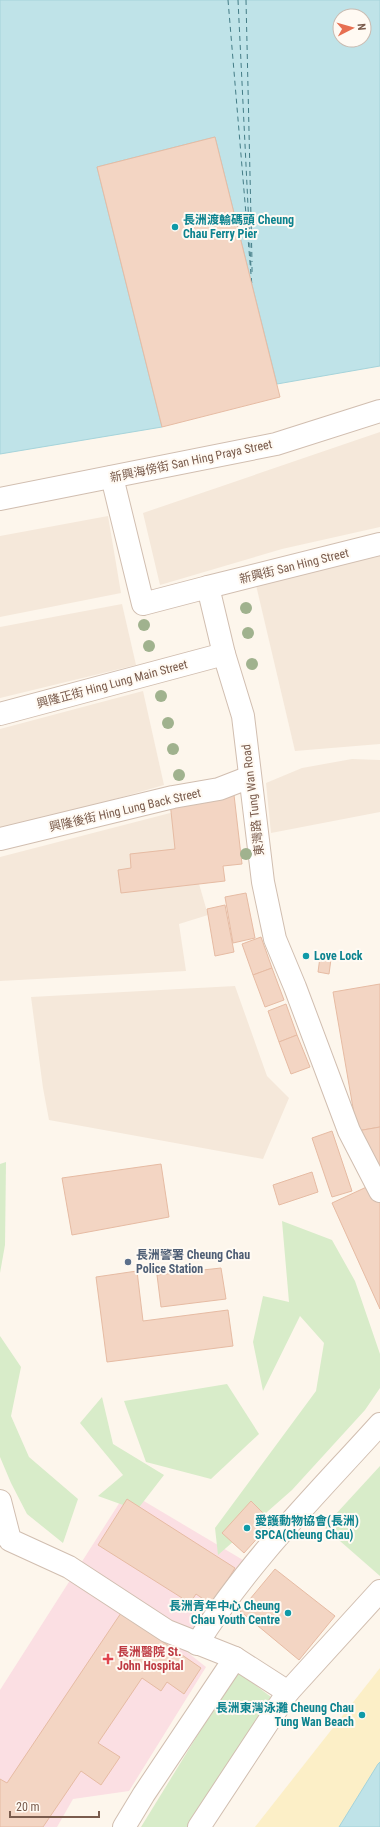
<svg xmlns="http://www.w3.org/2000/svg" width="380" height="1827" font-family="'Roboto Condensed','Noto Sans TC',sans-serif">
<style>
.residential{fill:#f5e8da}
.medical{fill:#fbdfe3}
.green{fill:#d8ecc9}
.sand{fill:#fcefc7}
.water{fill:#bfe3e8;stroke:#a5d3da;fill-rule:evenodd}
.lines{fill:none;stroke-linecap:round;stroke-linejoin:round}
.ferry{stroke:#437c86;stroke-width:1;stroke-dasharray:5 4;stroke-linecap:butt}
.building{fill:#f3d5c3;stroke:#e6bba3}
.street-casing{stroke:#d1beb0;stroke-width:24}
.street{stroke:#fff;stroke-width:22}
.tree{fill:#a0b28e}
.culture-dot{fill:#0f9aa8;stroke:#fffaf3;stroke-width:1.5}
.service-dot{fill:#5c6f8a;stroke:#fffaf3;stroke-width:1.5}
.health-dot{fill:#e0444e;stroke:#fffaf3;stroke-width:1.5}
.labels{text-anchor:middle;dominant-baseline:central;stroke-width:4;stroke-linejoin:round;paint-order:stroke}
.culture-label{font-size:12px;font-weight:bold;fill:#0d838f;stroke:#fffaf3;text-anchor:start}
.street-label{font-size:12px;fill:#7a5c4d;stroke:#fffaf3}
.service-label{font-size:12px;font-weight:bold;fill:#4e5e75;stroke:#fffaf3;text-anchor:start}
.health-label{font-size:12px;font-weight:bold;fill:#be3a42;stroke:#fffaf3;text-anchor:start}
</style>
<rect width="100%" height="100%" fill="#fdf6ec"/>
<g class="residential">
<polygon points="380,432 380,527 282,549 160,585 143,513"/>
<polygon points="108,516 121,593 0,617 0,536"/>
<polygon points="380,556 380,744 295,751 256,585"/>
<polygon points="122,604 136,665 0,698 0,627"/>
<polygon points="143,691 164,785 0,832 0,729"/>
<polygon points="352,759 380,760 380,812 271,833 266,783 302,768"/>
<polygon points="178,811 208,915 179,924 186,971 0,981 0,857"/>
<polygon points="235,986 267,1076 289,1098 263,1159 49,1120 43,1088 31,997"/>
</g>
<polygon class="medical" points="127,1491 243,1560 187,1652 206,1667 129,1791 73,1799 57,1827 0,1827 0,1690"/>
<g class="green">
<polygon points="6,1162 5,1245 0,1273 0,1164"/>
<polygon points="282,1221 332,1240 355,1281 380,1354 380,1388 365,1410 292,1490 218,1555 215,1528 316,1391 324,1343 300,1316 263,1391 253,1342 263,1296 289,1302"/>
<polygon points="0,1336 21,1367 11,1416 29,1457 78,1499 63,1543 27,1514 11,1483 0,1457"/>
<polygon points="227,1384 259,1434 211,1479 146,1462 124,1401"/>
<polygon points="102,1397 113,1444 164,1475 137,1510 98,1496 123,1475 80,1423"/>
<polygon points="380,1466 380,1576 324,1527"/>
<polygon points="237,1671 271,1697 191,1827 141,1827"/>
</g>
<polygon class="sand" points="380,1668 380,1762 339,1827 255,1827"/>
<g class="water">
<path d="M0,0H380V366L277,384L215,137L97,167L162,427L0,454ZM340,16H364V40H340Z"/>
<polygon points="380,1762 380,1827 339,1827 378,1764"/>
</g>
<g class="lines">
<g class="ferry">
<polyline points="228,0 252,286"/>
<polyline points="238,0 251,268"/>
<polyline points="246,0 252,262"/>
<polyline points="252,267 252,276"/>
</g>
</g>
<g class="building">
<polygon points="215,137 280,397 162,427 97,167"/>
<polygon points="234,795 242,864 223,866 225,881 121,893 118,870 131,868 130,854 175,849 170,802"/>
<polygon points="246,893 255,938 233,943 225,897"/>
<polygon points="225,905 234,952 215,956 207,909"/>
<polygon points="261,937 272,968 253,975 242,944"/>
<polygon points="320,957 331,959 329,974 318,972"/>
<polygon points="272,968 284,1000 265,1007 253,975"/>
<polygon points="380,984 380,1127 357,1131 333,992"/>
<polygon points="286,1004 297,1035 279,1042 268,1011"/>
<polygon points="297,1035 310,1067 291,1074 279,1042"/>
<polygon points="380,1127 380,1172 357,1131"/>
<polygon points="332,1131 352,1191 332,1197 312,1138"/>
<polygon points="161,1164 169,1217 72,1235 62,1178"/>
<polygon points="312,1172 318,1192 279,1205 273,1185"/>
<polygon points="373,1184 380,1200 380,1309 332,1203"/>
<polygon points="221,1268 226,1299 161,1307 157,1275"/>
<polygon points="137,1271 143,1321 228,1310 233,1346 107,1362 96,1277"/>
<polygon points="127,1499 235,1568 212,1605 196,1594 190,1603 98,1545"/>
<polygon points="251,1501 272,1522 244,1553 222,1533"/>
<polygon points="275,1569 335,1616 299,1660 240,1611"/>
<polygon points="121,1613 201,1668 184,1694 167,1682 161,1691 142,1678 98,1743 120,1757 101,1785 81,1771 43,1827 0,1827 0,1779 7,1783"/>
</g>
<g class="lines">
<defs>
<g id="street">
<polyline points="112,477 143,604 208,587 224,654 243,716 263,882 275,939 295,987 349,1131 380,1191"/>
<polyline points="0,499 276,444 380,411"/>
<polyline points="208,587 380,544"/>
<polyline points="0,714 224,654"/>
<polyline points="0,839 173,797 219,789 250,777"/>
<polyline points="0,1501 10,1540 69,1567 167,1631 235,1658 288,1692"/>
<path d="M197,1644C247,1563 316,1495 380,1424"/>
<polyline points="124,1827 144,1794 235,1658"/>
<polyline points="199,1827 288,1692 380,1591"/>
</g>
</defs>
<use href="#street" class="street-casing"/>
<use href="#street" class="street"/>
</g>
<g class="tree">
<circle cx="246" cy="608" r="6"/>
<circle cx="144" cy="625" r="6"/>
<circle cx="248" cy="633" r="6"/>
<circle cx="149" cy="646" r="6"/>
<circle cx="252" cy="664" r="6"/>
<circle cx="161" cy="696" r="6"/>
<circle cx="168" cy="723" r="6"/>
<circle cx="173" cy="749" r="6"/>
<circle cx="179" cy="775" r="6"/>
<circle cx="246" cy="854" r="6"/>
</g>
<g class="culture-dot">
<circle cx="175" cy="227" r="4"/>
<circle cx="306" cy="956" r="4"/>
<circle cx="247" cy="1528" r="4"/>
<circle cx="288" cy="1613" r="4"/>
<circle cx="362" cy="1715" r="4"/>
</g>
<circle class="service-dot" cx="128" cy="1262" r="4"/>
<path class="health-dot" d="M106 1653h4v4h4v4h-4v4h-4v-4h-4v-4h4z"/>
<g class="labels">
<g class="culture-label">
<text x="183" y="220">長洲渡輸碼頭 Cheung<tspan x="183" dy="14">Chau Ferry Pier</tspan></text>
<text x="314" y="956">Love Lock</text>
<text x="255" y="1521">愛護動物協會(長洲)<tspan x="255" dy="14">SPCA(Cheung Chau)</tspan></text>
<text x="280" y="1606" text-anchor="end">長洲青年中心 Cheung<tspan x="280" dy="14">Chau Youth Centre</tspan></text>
<text x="354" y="1708" text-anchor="end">長洲東灣泳灘 Cheung Chau<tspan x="354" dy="14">Tung Wan Beach</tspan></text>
</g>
<g class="street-label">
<text transform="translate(191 461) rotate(-12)">新興海傍街 San Hing Praya Street</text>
<text transform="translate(294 566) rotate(-14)">新興街 San Hing Street</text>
<text transform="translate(112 684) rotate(-15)">興隆正街 Hing Lung Main Street</text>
<text transform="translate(253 800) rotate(-97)">東灣路 Tung Wan Road</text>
<text transform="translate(125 810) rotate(-13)">興隆後街 Hing Lung Back Street</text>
</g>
<g class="service-label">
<text x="136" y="1255">長洲警署 Cheung Chau<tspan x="136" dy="14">Police Station</tspan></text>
</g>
<g class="health-label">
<text x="117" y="1652">長洲醫院 St.<tspan x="117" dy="14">John Hospital</tspan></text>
</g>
</g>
<g transform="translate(352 28) rotate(84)"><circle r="19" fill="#fffaf3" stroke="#cabbb1"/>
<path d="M0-3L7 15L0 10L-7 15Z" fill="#e76f51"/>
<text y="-6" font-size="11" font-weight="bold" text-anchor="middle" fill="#7a5c4d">N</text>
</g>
<path d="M10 1811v6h89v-6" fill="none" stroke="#7a5c4d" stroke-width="2"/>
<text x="16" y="1811" font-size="12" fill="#7a5c4d" stroke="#fffaf3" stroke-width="3" paint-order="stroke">20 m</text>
</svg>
